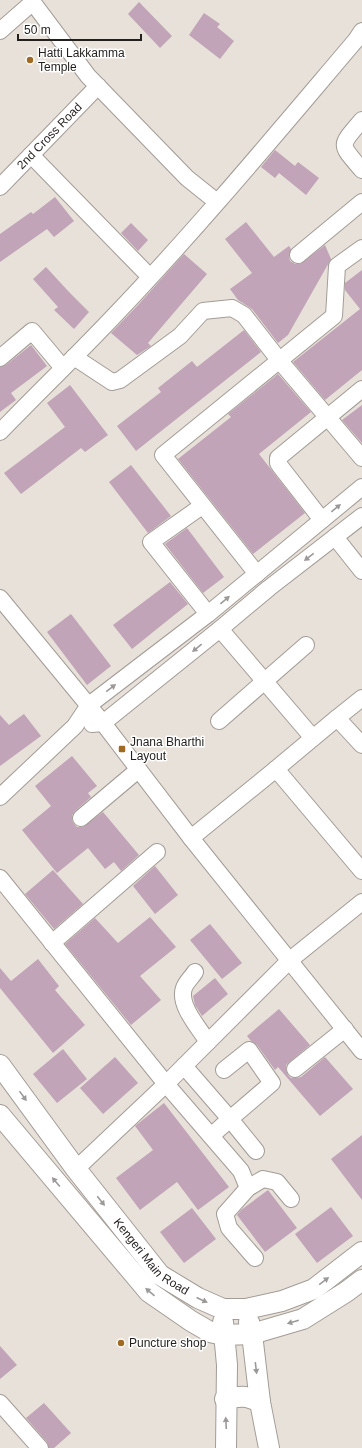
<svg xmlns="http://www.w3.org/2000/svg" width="362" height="1448" font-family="Arial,sans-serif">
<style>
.building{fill:#c1a4b7}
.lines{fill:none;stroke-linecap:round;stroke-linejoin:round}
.minor-casing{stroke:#a39c96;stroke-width:18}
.major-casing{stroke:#a39c96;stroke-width:22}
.minor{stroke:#fff;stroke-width:16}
.major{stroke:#fff;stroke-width:20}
.oneway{fill:#9c9a99}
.poi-dot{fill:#a06924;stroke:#fff;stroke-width:1.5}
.labels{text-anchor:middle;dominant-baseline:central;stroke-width:3;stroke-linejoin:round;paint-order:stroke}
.poi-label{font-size:12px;fill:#221f1d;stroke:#fff;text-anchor:start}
.street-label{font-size:12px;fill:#221f1d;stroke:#fff}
</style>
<rect width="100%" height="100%" fill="#e8e1da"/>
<g class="building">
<polygon points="139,2 172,36 160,48 128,14"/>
<polygon points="204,13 220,24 217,27 234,41 220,59 189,35"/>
<polygon points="275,150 295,166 298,162 319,178 306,195 279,173 275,178 261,167"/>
<polygon points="55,197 74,221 54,237 47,229 0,262 0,234 31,212 33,214"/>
<polygon points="246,222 274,257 289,246 291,249 289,256 290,261 295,264 300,264 325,245 331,259 288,335 278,343 252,309 238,300 230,289 252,273 225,239"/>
<polygon points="131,223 148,240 138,251 121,233"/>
<polygon points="184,254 207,274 148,343 151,346 137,355 111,333 138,305"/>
<polygon points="46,267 69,292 89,312 74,329 54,310 58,307 33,279"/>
<polygon points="362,270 362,370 325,400 293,362 360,309 345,290 345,283"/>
<polygon points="244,330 261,352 136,451 117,426 161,392 158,388 192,361 197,367"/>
<polygon points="31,345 47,366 11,393 16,400 0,412 0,367 6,365"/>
<polygon points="278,374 311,412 259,454 305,513 253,554 178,459 231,417 228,414"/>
<polygon points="70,385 108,435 85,452 81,448 21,494 4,473 65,427 47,403"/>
<polygon points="362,405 362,443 342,420"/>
<polygon points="131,465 171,516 148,533 109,482"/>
<polygon points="187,528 224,577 203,593 165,544"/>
<polygon points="170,582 188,604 132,649 113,625"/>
<polygon points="71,614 111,666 87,685 47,632"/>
<polygon points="24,714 41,736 0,766 0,715 9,725"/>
<polygon points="72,756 97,786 88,793 91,797 75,811 72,815 72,820 74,824 77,827 83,827 103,812 139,855 121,871 114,862 105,869 88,848 57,873 22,830 51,806 35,786"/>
<polygon points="155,866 178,895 155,914 133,886"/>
<polygon points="53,870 83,904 54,929 25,894"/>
<polygon points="150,917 176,947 140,976 161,1000 131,1025 65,944 95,918 118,943"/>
<polygon points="210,924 242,963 222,979 190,940"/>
<polygon points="38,959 59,986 55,990 85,1025 53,1053 0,988 0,968 11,981"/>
<polygon points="215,978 228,994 202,1016 195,1005 193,996"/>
<polygon points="279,1009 310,1045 286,1065 286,1070 288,1075 291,1078 296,1078 301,1077 325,1057 353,1089 320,1116 278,1067 275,1070 257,1045 251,1041 247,1036"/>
<polygon points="63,1049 87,1079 57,1103 33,1074"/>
<polygon points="115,1057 138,1083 103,1114 80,1088"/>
<polygon points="164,1103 229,1187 198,1210 177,1182 140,1210 116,1178 153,1150 135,1126"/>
<polygon points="362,1135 362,1200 331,1159"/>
<polygon points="268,1190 297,1228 265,1252 237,1215 241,1210"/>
<polygon points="331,1207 353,1236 317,1263 295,1234"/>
<polygon points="192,1208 216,1239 184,1263 160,1232"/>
<polygon points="0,1346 17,1365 0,1379"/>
<polygon points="44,1403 71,1433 54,1448 49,1448 47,1442 26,1418"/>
</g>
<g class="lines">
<defs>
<g id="minor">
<polyline points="31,0 88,76 187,178 217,202"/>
<polyline points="0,31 33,2"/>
<path d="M362,120C339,147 339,143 362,170"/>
<polyline points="31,155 150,277"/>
<path id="s1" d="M0,187L98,86"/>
<polyline points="298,255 362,202"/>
<polyline points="74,357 112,382 120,380 180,336 203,311 232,308 244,315 279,360 362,458"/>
<polyline points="0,358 32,331 63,368"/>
<path d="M0,432C38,393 77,355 115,315C199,227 277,133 356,40L362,31"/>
<polyline points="202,506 151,542 208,614"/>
<polyline points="322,520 280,466 278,463 278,458 362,389"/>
<polyline points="335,537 362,571"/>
<polyline points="257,574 163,455 334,316 337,266 362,248"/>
<polyline points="0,598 103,723 191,838 362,1051"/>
<polyline points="220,629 313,738"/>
<polyline points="337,718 362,698"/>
<polyline points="219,721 306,645"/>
<polyline points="92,724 103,723 220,629 269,588 362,516"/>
<polyline points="362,745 337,718 276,769 362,871"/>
<polyline points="0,797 75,726 89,705 208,614 362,487"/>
<polyline points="81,818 138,770"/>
<polyline points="191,838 276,769"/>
<polyline points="0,878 166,1084 76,1169"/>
<polyline points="52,943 157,852"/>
<path d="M195,972C192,977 186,982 184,988C178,1005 199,1028 208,1042"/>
<polyline points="184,1066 230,1119 211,1136"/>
<polyline points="295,1069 345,1029"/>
<polyline points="224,1070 249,1050 272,1083 230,1119 256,1151"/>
<polyline points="248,1188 263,1179 277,1182 291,1199"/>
<polyline points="255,1258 229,1228 225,1214 248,1188 241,1171 166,1084 290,960 362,902"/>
<polyline points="0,1403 40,1448"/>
</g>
<g id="major">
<path id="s2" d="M0,1065L76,1169L160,1275L198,1298L223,1309H246L282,1301L314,1289L362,1252"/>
<polyline points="0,1115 149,1292 191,1321 210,1332 223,1335 252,1334 303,1319 346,1292 362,1280"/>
<polyline points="223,1322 227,1365 226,1448"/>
<polyline points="249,1322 252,1334 260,1402 269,1448"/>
<path d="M225,1399C240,1396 246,1395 260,1402"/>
</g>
</defs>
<use href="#minor" class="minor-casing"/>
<use href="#major" class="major-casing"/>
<use href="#minor" class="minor"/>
<use href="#major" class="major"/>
</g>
<defs><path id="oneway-solid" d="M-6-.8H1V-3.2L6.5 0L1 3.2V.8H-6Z"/></defs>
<g class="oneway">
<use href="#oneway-solid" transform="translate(336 508) rotate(-39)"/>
<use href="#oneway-solid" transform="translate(309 557) rotate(142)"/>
<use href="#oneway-solid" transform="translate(225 600) rotate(-40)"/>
<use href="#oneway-solid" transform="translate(197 648) rotate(141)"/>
<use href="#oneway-solid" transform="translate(111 688) rotate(-37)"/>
<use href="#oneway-solid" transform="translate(23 1096) rotate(54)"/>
<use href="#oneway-solid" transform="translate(56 1182) rotate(-130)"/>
<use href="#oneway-solid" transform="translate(101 1201) rotate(52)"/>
<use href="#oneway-solid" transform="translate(324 1281) rotate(-37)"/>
<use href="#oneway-solid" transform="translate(150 1292) rotate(-139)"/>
<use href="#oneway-solid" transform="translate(202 1300) rotate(25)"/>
<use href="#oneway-solid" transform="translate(293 1322) rotate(164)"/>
<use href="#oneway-solid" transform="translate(256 1368) rotate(83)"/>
<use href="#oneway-solid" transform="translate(226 1423) rotate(-93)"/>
</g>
<g class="poi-dot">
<circle cx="30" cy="60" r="4"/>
<rect x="118" y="745" width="8" height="8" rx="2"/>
<circle cx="121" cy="1343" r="4"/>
</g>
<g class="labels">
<g class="poi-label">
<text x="38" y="53">Hatti Lakkamma<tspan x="38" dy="14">Temple</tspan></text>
<text x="130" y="742">Jnana Bharthi<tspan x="130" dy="14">Layout</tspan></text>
<text x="129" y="1343">Puncture shop</text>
</g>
<g class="street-label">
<text stroke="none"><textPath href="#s1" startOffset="71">2nd Cross Road</textPath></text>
<text stroke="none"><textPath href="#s2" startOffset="245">Kengeri Main Road</textPath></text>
</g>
</g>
<path d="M18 34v6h123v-6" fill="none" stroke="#221f1d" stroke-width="2"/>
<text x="24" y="34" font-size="12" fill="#221f1d" stroke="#ffffff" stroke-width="3" paint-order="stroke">50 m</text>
</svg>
